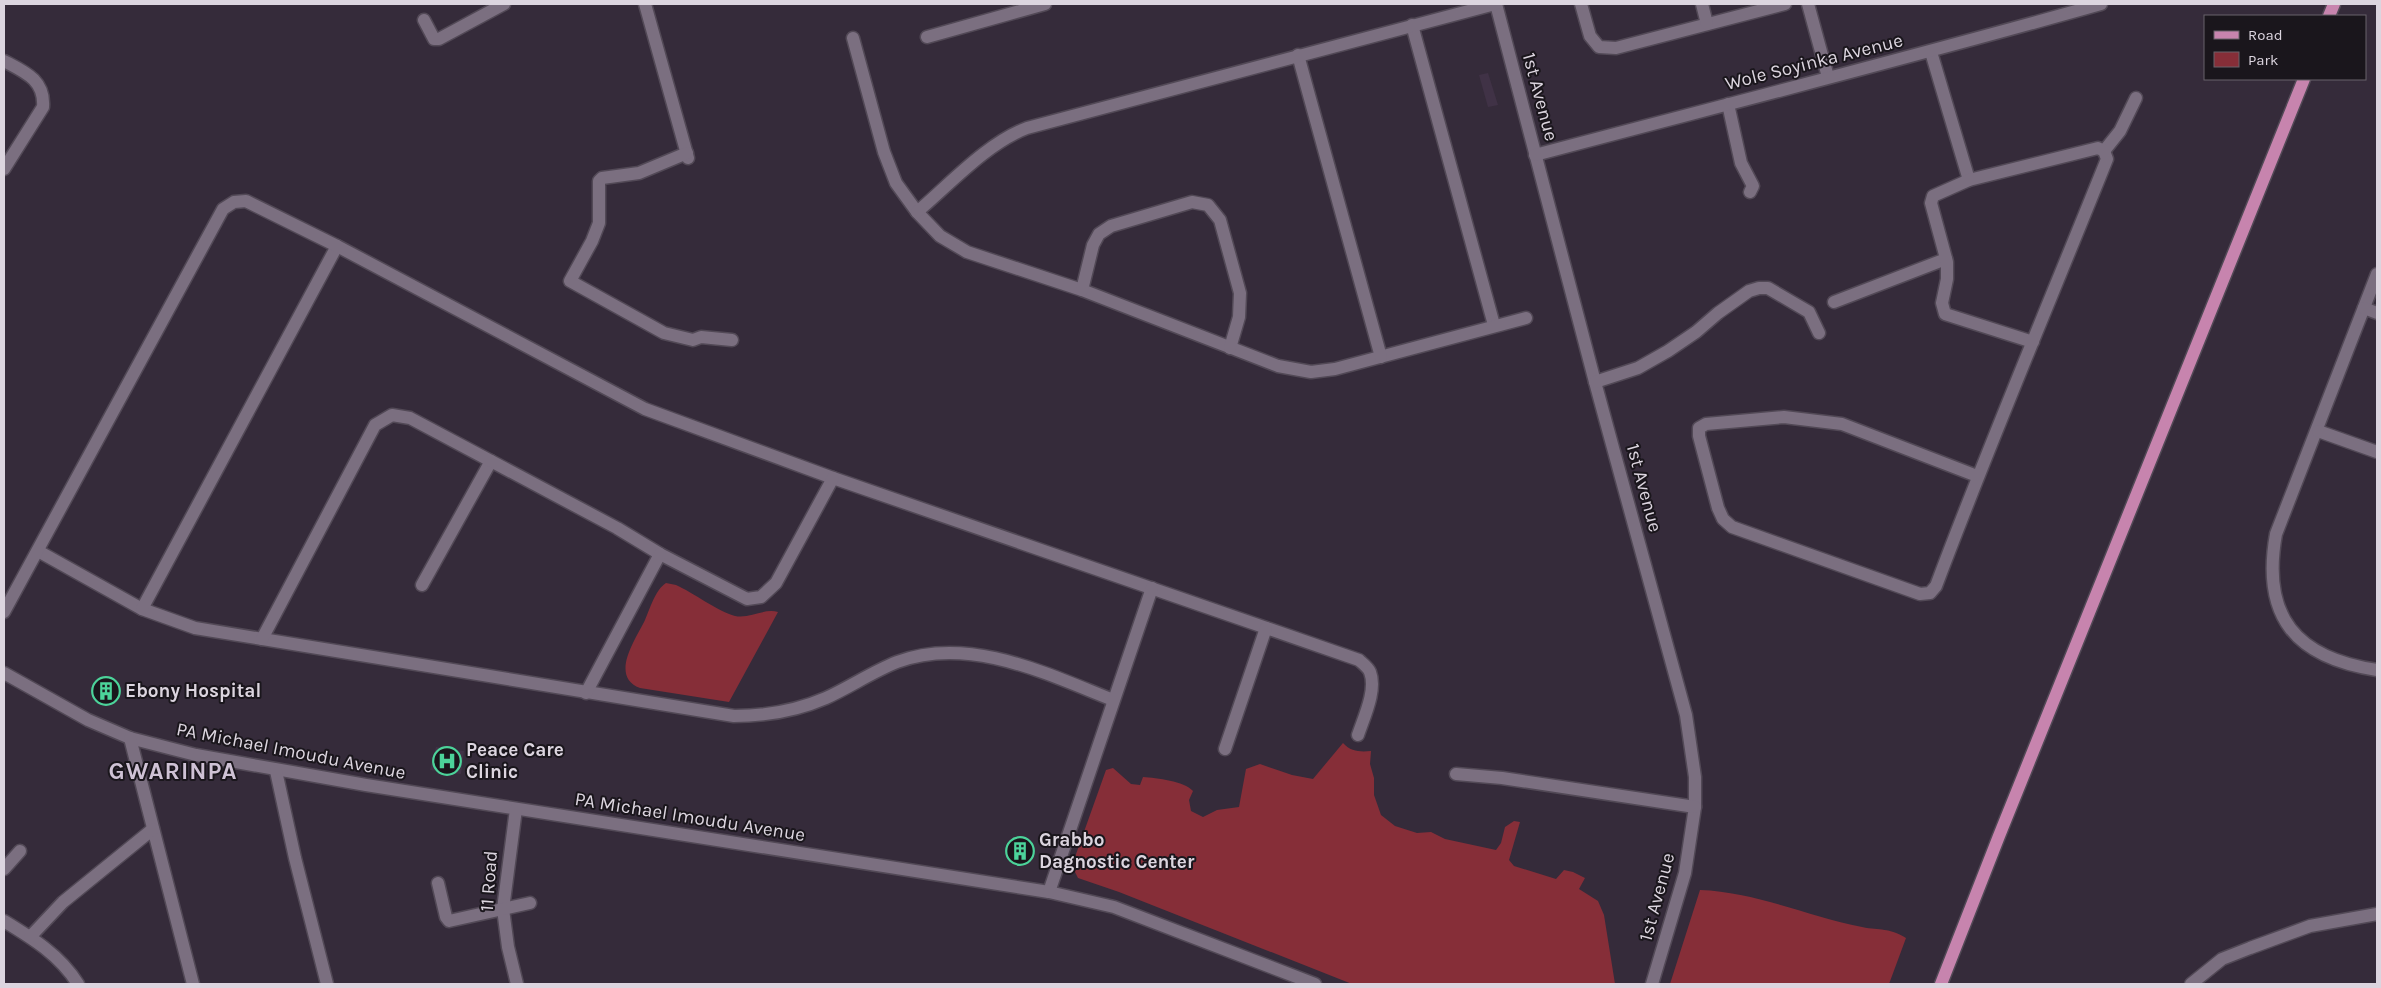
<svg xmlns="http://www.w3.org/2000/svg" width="2381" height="988" font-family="Karla,sans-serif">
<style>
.built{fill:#403246}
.green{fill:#862e38}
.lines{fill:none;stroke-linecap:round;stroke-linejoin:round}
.minor-casing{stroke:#524956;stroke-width:15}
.major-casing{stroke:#524956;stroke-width:15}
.minor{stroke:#7b6f80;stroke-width:12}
.major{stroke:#c784ae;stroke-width:12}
.labels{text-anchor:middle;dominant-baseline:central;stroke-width:4;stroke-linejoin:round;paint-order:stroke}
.street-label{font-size:19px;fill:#dcd5df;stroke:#1a161c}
.poi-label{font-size:19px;font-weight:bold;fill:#dcd5df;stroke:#1a161c;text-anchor:start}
.district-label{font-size:24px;font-weight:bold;letter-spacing:1px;fill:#cfc2d5;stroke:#1a161c}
</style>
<rect width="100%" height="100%" fill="#352b3a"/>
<g class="built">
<polygon points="1488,73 1498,105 1488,107 1479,75"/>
<polygon points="436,747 464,751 461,774 430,770"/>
</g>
<g class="green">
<path d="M666,583L676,585C692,592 719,612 735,616C750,619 764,608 778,612L729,702L640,688C609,676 636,639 645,620C650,609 655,590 666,583Z"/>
<path d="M1343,743C1351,752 1361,752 1371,751L1370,764L1374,778V795L1381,815L1395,826L1417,833L1431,832L1445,839L1496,850L1501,843L1505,827L1514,821L1520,822L1509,860L1514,866L1556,879L1564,870L1573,872L1585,878L1579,889L1598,901L1604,915L1615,984H1352L1119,892L1078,878L1074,870L1075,857L1106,770L1113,768L1131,784L1140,785L1143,777C1157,778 1184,781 1193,791L1189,800L1191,811L1203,817L1217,810L1239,807L1246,769L1260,764L1292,775L1313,779Z"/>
<path d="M1700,890C1756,892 1807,916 1862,927C1881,931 1888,927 1906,938L1889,984H1670Z"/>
</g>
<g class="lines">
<defs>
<g id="minor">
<polyline points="645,4 688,158"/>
<polyline points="1496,4 1595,382 1686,715 1695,777 1695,807 1685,873 1652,984"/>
<polyline points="1581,4 1590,36 1599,47 1616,48 1785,4"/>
<polyline points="1702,4 1707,24"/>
<polyline points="1808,4 1828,77"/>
<polyline points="424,20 434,39 439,39 504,4"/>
<polyline points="1412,25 1494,325"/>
<polyline points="927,37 1045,4"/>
<polyline points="853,38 884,152 896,183 917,212 940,236 967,252 1082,290 1278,366 1311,372 1335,369 1526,318"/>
<polyline points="1931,52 1969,180"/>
<polyline points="1298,55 1381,357"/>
<path d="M4,61C25,72 45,80 43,107L4,169"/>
<polyline points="1728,104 1741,163 1753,186 1750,192"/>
<polyline points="2104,151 2120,131 2136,98"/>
<polyline points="687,153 639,173 602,178 599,181 599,223 592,241 570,281 664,333 693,340 701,337 732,340"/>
<path d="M1535,155C1724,105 1913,57 2101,4"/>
<path d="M917,212C950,184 987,143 1027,128L1495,4"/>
<path d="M2377,274L2276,534C2261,617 2296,658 2377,670"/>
<polyline points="1082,290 1093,245 1099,234 1111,226 1192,202 1208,205 1220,220 1240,293 1239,317 1230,348"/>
<polyline points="1834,302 1946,259"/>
<polyline points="2364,308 2377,313"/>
<polyline points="1595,382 1638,368 1668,351 1696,332 1718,313 1749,291 1759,288 1768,288 1809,312 1819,333"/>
<polyline points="2318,431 2377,452"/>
<path d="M1977,476L1842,424L1784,417L1706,424L1699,428V436L1718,508L1723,519L1732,527L1920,594L1930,593L1936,586C1990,442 2050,301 2107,159L2104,151L2098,148L1969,180L1933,196L1931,203L1947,262V279L1942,303L1945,314L2033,342"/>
<path d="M38,551L142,609L195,628L734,716C766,716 796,711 826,698C850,687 872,672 897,662C969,635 1047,674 1113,700"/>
<polyline points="422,585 491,461"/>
<polyline points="142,609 337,246"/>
<path d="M4,612L223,209L234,202L246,201L337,246L645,409L833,478L1359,660C1362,663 1368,667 1370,672C1377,690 1364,717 1358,735"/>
<polyline points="262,639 375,425 392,415 410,418 617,528 660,554 747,599 761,597 776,583 833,478"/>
<polyline points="4,673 88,720 130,738 196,755 366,785 1049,892 1114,907 1315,984"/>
<polyline points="586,693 660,554"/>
<polyline points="130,738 193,984"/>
<polyline points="1225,749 1266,628"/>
<polyline points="276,771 295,858 327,984"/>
<polyline points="1456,774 1502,778 1695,807"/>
<polyline points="516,809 503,909 508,947 517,984"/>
<polyline points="4,869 20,851"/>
<polyline points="438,883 446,917 449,921 530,903"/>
<polyline points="1049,892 1152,588"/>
<path d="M4,921C32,938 60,955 78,984"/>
<polyline points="30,937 63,902 153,829"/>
<polyline points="2191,984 2222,959 2250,948 2310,926 2377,914"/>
</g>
<g id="major">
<polyline points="2329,16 2334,4"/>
<polyline points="1941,984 1999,836 2304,79"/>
</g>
</defs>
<use href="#minor" class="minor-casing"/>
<use href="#major" class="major-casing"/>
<use href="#minor" class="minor"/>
<use href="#major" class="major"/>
</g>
<defs>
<symbol id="building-ring" viewBox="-11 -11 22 22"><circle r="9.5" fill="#1a161c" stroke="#4cd39a" stroke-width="1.5"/><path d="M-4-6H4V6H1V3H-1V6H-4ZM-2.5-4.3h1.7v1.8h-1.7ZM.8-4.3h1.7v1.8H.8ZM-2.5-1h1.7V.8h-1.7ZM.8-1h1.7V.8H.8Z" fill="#4cd39a"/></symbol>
<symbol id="hospital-ring" viewBox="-11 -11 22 22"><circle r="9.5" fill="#1a161c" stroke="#4cd39a" stroke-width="1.5"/><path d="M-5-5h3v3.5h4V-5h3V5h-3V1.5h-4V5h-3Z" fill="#4cd39a"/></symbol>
</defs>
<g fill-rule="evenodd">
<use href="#building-ring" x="90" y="675" width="32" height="32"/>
<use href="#hospital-ring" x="431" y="745" width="32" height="32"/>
<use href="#building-ring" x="1004" y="835" width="32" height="32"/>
</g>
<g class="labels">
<g class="street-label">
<text transform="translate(1814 62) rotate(-14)">Wole Soyinka Avenue</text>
<text transform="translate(1540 97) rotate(75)">1st Avenue</text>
<text transform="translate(1644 488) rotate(75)">1st Avenue</text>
<text transform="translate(291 751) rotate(11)">PA Michael Imoudu Avenue</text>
<text transform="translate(690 817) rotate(9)">PA Michael Imoudu Avenue</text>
<text transform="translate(489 881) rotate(-86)">11 Road</text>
<text transform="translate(1657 897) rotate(-75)">1st Avenue</text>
</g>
<g class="poi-label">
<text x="125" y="691">Ebony Hospital</text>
<text x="466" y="750">Peace Care<tspan x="466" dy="22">Clinic</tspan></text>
<text x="1039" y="840">Grabbo<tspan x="1039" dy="22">Dagnostic Center</tspan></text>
</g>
<g class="district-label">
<text x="173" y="771">GWARINPA</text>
</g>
</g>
<rect width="2381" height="988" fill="none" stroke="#dcd5df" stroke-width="10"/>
<rect x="2204" y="15" width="162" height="65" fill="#1a161c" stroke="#68626a"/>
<rect x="2214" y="31" width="25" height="8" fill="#c784ae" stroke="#68626a"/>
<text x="2248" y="40" font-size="15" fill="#dcd5df">Road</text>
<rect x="2214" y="52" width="25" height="15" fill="#862e38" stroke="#68626a"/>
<text x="2248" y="65" font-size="15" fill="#dcd5df">Park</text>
</svg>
